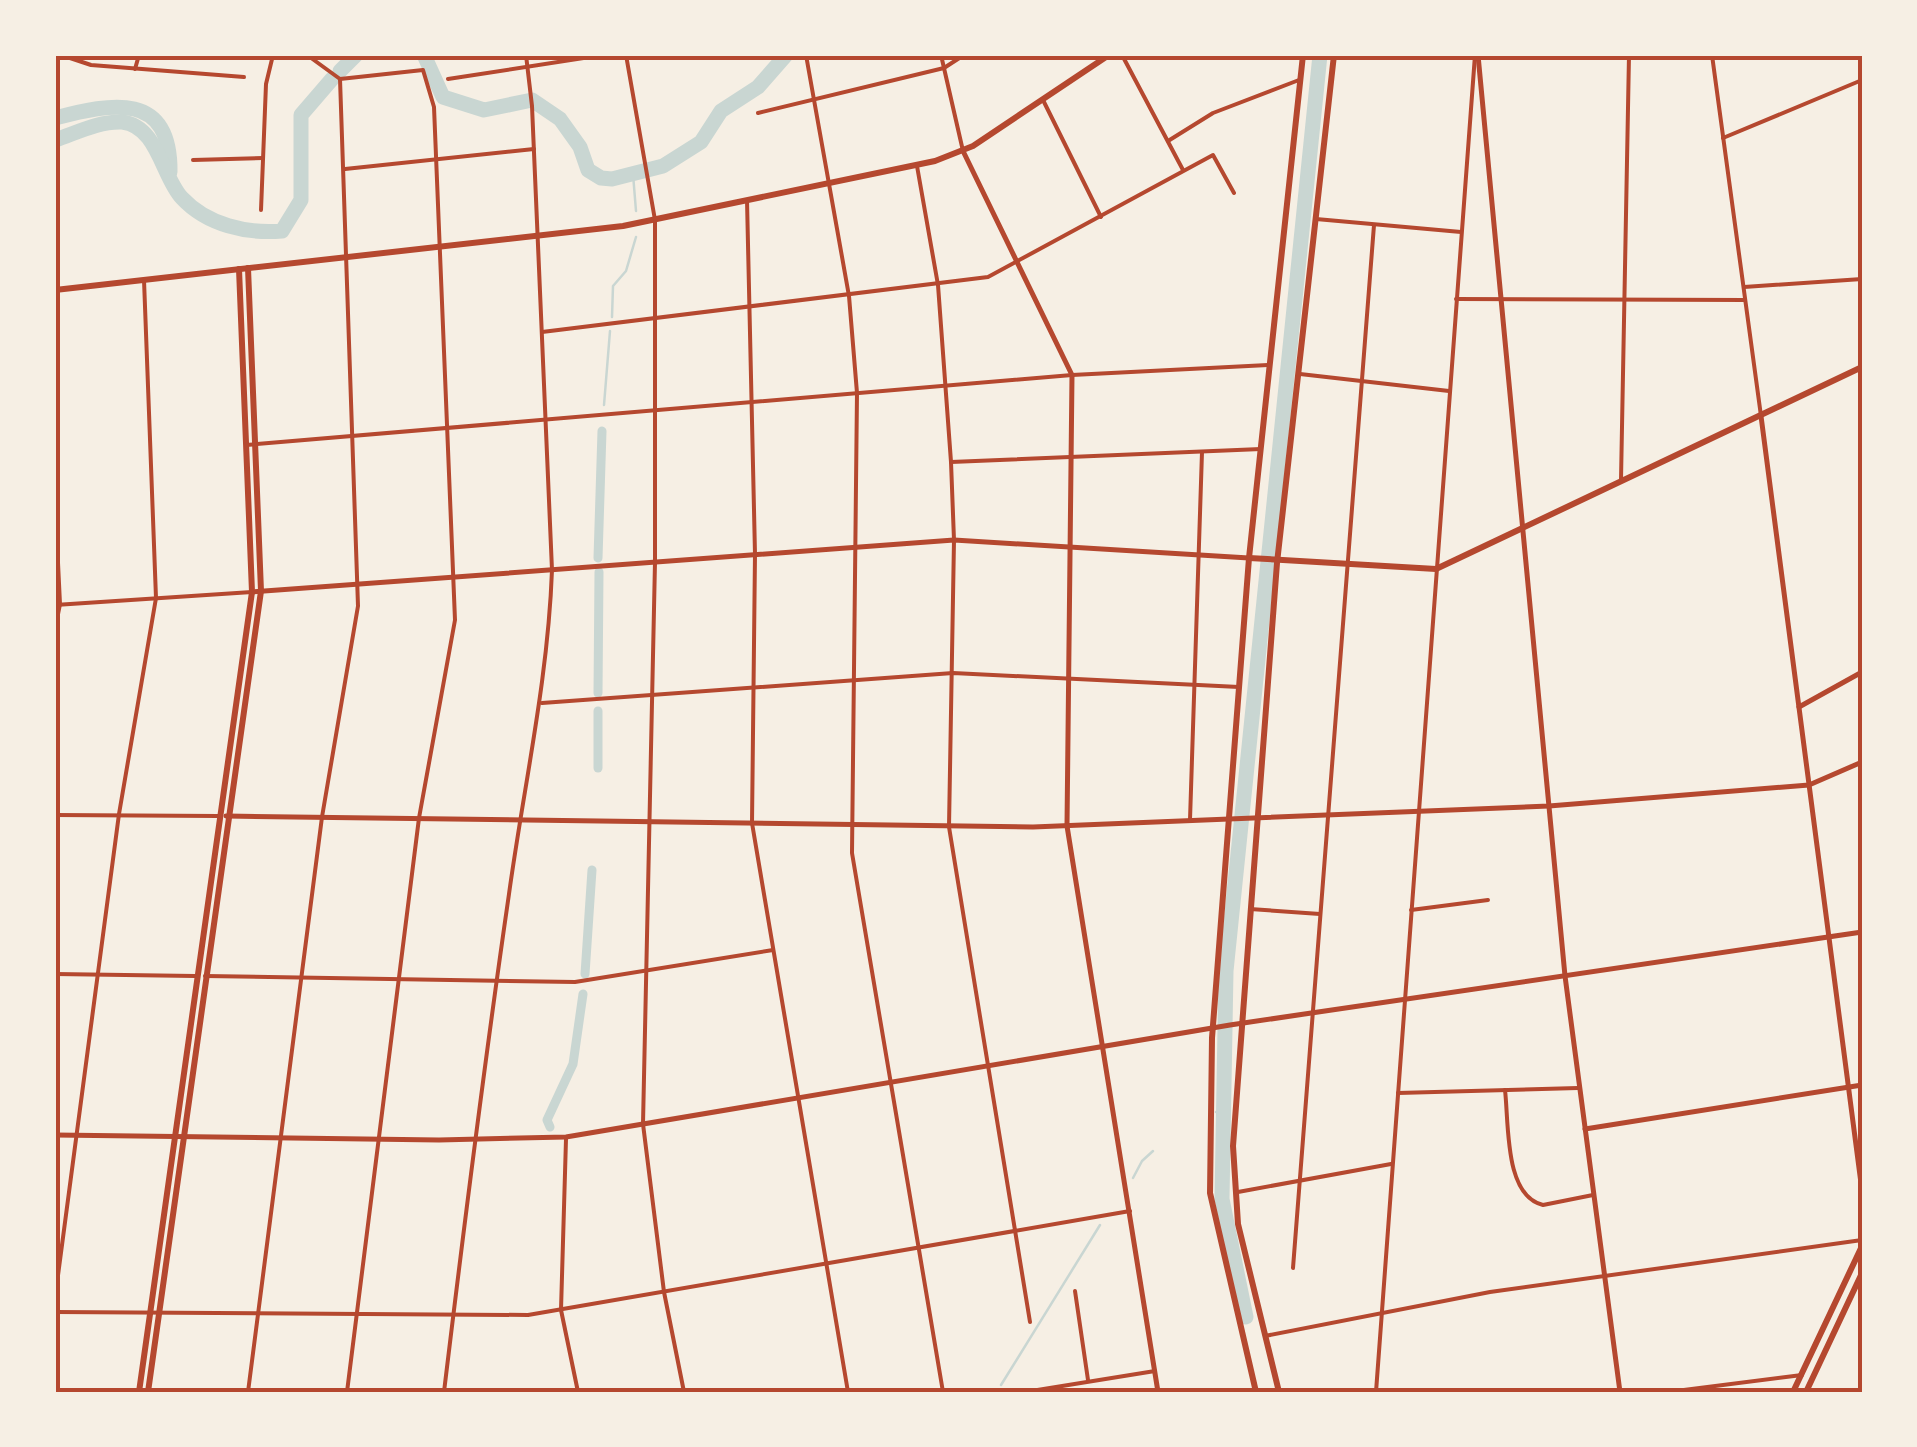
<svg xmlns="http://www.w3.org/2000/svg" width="1917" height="1447" font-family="'Asap Condensed',sans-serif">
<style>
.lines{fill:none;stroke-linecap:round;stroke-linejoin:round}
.stream{stroke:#c9d6d2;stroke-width:2.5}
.canal{stroke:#c9d6d2;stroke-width:9}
.river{stroke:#c9d6d2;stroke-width:15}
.minor{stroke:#b5482f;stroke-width:4}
.tertiary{stroke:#b5482f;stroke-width:5}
.secondary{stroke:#b5482f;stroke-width:6}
.primary{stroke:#b5482f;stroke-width:6}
.neatline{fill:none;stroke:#b5482f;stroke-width:4}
</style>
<rect width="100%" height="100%" fill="#f6efe4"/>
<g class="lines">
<g class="stream">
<polyline points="633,174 636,211"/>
<polyline points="612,317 613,286 626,271 636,237"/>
<polyline points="604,405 610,331"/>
<polyline points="1216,1112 1222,1111"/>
<polyline points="1133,1178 1142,1161 1153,1151"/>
<polyline points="1001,1385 1100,1225"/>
</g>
<g class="canal">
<polyline points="598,558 602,431"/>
<polyline points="598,693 599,572"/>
<polyline points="598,711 598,768"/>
<polyline points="585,974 592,870"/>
<polyline points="550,1127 547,1120 573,1064 583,994"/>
</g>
<g class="river">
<polyline points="424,55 443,97 484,110 532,100 560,119 580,147 588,170 601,178 612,179 663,166 701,142 721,111 758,87 786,55"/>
<polyline points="340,71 356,55"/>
<path d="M55,118C112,103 171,91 170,172"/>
<path d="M55,140C76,133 99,121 122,122C158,126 162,177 182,198C207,225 247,234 282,231L301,200V115L332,79"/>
<polyline points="1246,1317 1222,1199 1226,971 1320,55"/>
</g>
<g class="minor">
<polyline points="61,55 91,65 244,77"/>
<polyline points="626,55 655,220 655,562 643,1124 664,1292 684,1392"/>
<polyline points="806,55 849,296 857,393 852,853 943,1392"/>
<polyline points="941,55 963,151"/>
<polyline points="1122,55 1183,170"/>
<polyline points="1712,55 1761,416"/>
<polyline points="135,69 139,55"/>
<polyline points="340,79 423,70 434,107 455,620 419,818 347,1392"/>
<polyline points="448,79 603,55"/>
<polyline points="1043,100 1101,217"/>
<polyline points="758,113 944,68 964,55"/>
<polyline points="1723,138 1862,80"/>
<polyline points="1168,141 1213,113 1299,80"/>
<polyline points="193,160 263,158"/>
<polyline points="917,166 938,285 951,462 954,540 949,827 1030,1322"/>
<polyline points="345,169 534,149"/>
<polyline points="747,200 755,554 752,823 848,1392"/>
<polyline points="261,210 266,84 273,55"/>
<polyline points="1316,219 1461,232"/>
<polyline points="1744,287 1862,279"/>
<polyline points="1456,299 1745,300"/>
<polyline points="542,332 988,277 1213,155 1234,193"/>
<polyline points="1300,374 1449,391"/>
<polyline points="246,445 1072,375 1268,365"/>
<polyline points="951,462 1261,449"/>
<polyline points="1621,480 1629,55"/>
<polyline points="55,501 60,604 55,629"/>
<polyline points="55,605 252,592"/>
<polyline points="542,703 953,673 1239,687"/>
<polyline points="55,815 218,816"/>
<polyline points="1190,820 1202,452"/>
<polyline points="1250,909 1320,914"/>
<polyline points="1411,910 1488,900"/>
<polyline points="55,974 195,976"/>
<polyline points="205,976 575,982 773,950"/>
<path d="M1505,1090C1509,1123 1504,1196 1543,1205L1593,1195"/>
<polyline points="1398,1093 1578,1088"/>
<polyline points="566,1139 561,1310 578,1392"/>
<polyline points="1238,1192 1391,1164"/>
<polyline points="1293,1268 1374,225"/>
<polyline points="1075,1291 1088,1380"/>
<polyline points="55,1298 119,814 156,598 144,280"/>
<polyline points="55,1312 528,1315 1130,1211"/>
<polyline points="1265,1336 1490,1292 1862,1240"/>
<polyline points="248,1392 322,817 358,606 340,79 307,55"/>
<path d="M444,1392C464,1226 485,1059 509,894C524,785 548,680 552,570L532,106L526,55"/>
<polyline points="1025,1392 1155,1371"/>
<polyline points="1376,1392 1475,55"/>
<polyline points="1668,1392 1802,1375"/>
</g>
<g class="tertiary">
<polyline points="1478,55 1565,976 1620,1392"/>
<polyline points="963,151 1072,375 1067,826 1158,1392"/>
<polyline points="1761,416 1862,1191"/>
<polyline points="252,592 954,540 1249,558"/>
<polyline points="1799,707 1862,672"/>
<polyline points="226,816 1033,827 1549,806 1809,785 1862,762"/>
<polyline points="1585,1129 1862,1085"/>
<polyline points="55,1135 439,1140 566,1137 1230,1025 1862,932"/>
</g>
<g class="secondary">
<polyline points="55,290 623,226 935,161 973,146 1109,55"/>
<polyline points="1249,558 1436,569 1862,367"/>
<polyline points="139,1392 252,592 239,269"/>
<polyline points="148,1392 261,591 248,268"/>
<polyline points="1793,1392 1862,1246"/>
<polyline points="1806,1392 1862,1273"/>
</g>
<g class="primary">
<polyline points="1256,1392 1210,1193 1212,1038 1249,558 1303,55"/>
<polyline points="1279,1392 1238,1224 1233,1146 1277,563 1334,55"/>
</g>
</g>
<rect width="1917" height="1447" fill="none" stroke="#f6efe4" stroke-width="115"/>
<rect x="58" y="58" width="1802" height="1332" class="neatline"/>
</svg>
